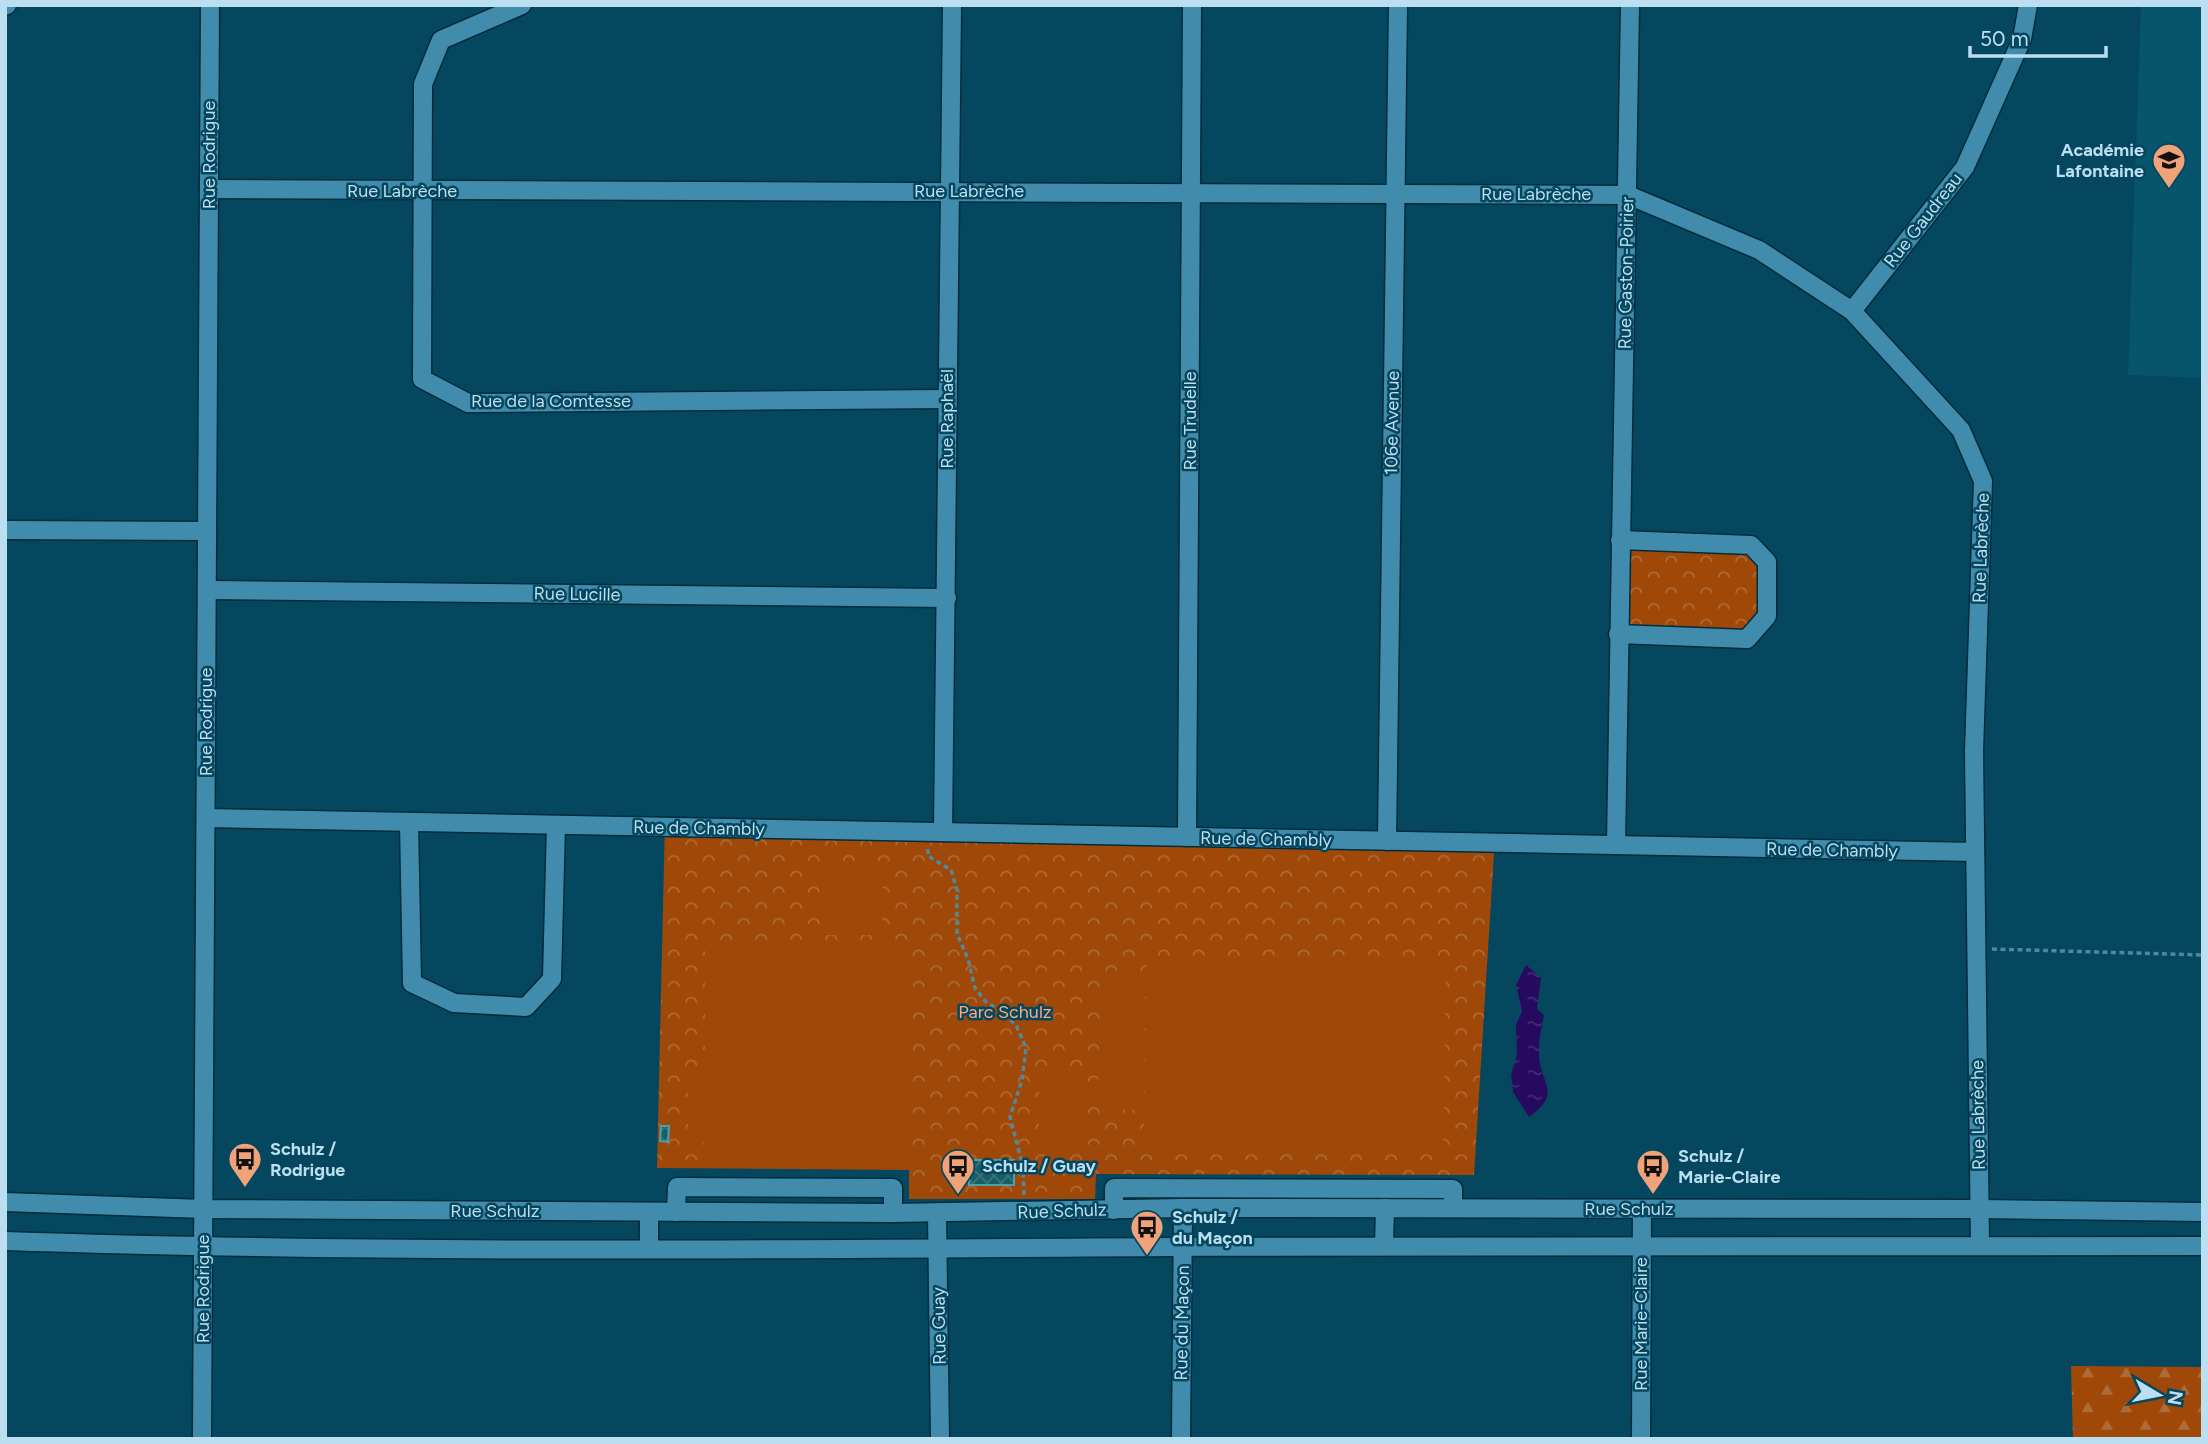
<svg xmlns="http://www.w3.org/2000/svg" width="2208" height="1444" font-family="Figtree,sans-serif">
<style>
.built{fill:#07546d}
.forest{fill:url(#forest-firs)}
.park{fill:url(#park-crowns)}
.garden{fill:#9f4808}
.water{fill:url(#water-ripples)}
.building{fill:url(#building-cross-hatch);stroke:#47a2b0;stroke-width:2}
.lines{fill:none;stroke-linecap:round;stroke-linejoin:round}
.minor-casing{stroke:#002c3b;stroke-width:21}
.path{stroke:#52879c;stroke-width:3.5;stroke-dasharray:5 3.5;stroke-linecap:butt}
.minor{stroke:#418cac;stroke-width:18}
.labels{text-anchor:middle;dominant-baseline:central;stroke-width:5;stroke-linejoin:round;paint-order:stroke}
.poi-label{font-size:18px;font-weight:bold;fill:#bbdef0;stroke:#05475e;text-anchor:start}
.street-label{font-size:18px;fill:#bbdef0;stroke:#05475e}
.park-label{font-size:18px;fill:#ffa97b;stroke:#05475e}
</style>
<defs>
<pattern id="forest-firs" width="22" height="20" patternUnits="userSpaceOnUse" patternTransform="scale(1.75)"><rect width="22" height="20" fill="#9f4808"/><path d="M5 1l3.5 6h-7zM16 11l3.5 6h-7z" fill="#ae6b38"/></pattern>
<pattern id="park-crowns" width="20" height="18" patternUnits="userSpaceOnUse" patternTransform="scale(1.75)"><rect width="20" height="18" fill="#9f4808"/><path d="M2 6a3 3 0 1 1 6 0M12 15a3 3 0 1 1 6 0" fill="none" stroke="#ae6b38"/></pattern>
<pattern id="water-ripples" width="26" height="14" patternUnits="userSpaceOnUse" patternTransform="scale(1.75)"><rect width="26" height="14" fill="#260a5f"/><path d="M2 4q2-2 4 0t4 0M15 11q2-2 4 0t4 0" fill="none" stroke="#442d76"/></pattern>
<pattern id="building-cross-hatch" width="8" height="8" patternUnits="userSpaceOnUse" patternTransform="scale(1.75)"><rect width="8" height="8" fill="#195d67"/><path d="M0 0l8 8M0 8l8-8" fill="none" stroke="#38747d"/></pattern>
</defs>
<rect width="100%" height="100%" fill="#05475e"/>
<polygon class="built" points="2141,5 2203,5 2203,378 2128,375"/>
<polygon class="forest" points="2071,1366 2203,1367 2203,1439 2073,1439"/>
<g class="park">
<polygon points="1620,540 1751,545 1767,562 1767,616 1747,639 1618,634"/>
<polygon points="665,820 1495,837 1474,1175 1096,1174 1095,1199 909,1199 909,1170 657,1168"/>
</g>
<g class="garden">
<polygon points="824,865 883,865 882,935 824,935"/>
<polygon points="705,943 912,946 912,1169 726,1167 688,1126 688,1067 705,1066"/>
<polygon points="1147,957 1446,961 1443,1154 1144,1150"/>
<polygon points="1100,979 1145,979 1144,1110 1098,1109"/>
<polygon points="1040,1066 1086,1068 1083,1151 1038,1150"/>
</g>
<path class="water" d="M1526,965L1541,978L1537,1009L1544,1015C1542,1027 1538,1041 1539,1053C1539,1084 1564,1092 1529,1117L1513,1092L1511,1075L1517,1055L1516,1025L1522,1011L1516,985Z"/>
<g class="building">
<polygon points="661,1126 669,1126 668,1142 660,1141"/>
<rect x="969" y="1160" width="45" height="25"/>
</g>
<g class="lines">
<defs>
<g id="minor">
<polyline points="522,5 441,40 423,84 422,379 468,403 947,399"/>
<polyline points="5,6 7,5"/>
<polyline points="209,189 1628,195 1759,250 1852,311 1961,430 1983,481 1974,752 1980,1245"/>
<polyline points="1852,311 1965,167 2022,39 2028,5"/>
<polyline points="5,530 207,531"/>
<polyline points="207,590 947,598"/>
<polyline points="1618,634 1747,639 1767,616 1767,562 1751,545 1620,540"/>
<polyline points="206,818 1975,852"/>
<polyline points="409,822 412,983 454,1003 526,1007 552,979 556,825"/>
<polyline points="943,832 952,5"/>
<polyline points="1187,837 1192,5"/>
<polyline points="1387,841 1398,5"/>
<polyline points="1616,845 1630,5"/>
<polyline points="5,1202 204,1209 893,1213 1183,1208 1980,1209 2203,1212"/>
<polyline points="1114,1210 1114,1188 1453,1189 1453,1208"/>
<polyline points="649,1212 649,1249"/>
<polyline points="676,1212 677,1187 893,1188 893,1213"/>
<polyline points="937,1214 940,1439"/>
<path d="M5,1241C395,1254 786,1249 1176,1247C1518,1244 1860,1244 2203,1246"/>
<polyline points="1384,1246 1385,1208"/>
<polyline points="202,1439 210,5"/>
<polyline points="1181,1439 1183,1208"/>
<polyline points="1641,1439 1642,1209"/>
</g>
</defs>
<use href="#minor" class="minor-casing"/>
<g class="path">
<polyline points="928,849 928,856 951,870 957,890 957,934 968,959 975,988 986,1002 998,1009 1016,1025 1026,1048 1022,1080 1010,1117 1023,1167 1024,1195"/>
<polyline points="1992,949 2203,955"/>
</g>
<use href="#minor" class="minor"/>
</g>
<defs>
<symbol id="school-pin" viewBox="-11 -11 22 30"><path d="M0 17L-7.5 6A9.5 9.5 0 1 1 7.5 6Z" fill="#f0a279" stroke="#05475e"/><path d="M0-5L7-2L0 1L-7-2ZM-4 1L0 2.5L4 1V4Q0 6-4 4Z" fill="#111"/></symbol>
<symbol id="bus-pin" viewBox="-11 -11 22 30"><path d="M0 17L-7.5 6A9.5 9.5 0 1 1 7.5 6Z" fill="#f0a279" stroke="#05475e"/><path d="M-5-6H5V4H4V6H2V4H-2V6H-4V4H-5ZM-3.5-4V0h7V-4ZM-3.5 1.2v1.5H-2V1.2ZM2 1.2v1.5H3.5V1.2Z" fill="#111"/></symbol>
</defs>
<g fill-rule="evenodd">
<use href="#school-pin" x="2150" y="141" width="38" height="52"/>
<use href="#bus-pin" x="226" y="1140" width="38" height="52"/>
<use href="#bus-pin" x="939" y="1147" width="38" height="52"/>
<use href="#bus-pin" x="1634" y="1147" width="38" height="52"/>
<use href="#bus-pin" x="1128" y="1208" width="38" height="52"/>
</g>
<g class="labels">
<g class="poi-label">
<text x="2144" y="150" text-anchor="end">Académie<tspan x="2144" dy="21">Lafontaine</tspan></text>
<text x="270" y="1149">Schulz /<tspan x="270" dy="21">Rodrigue</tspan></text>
<text x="1678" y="1156">Schulz /<tspan x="1678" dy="21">Marie-Claire</tspan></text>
<text x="982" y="1166">Schulz / Guay</text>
<text x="1172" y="1217">Schulz /<tspan x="1172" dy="21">du Maçon</tspan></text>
</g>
<g class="street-label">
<text transform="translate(209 155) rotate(-90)">Rue Rodrigue</text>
<text x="402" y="191">Rue Labrèche</text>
<text x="969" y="191">Rue Labrèche</text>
<text x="1536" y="194">Rue Labrèche</text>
<text transform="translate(1923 220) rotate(-52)">Rue Gaudreau</text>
<text transform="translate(1626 273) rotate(-89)">Rue Gaston-Poirier</text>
<text x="551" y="401">Rue de la Comtesse</text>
<text transform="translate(947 419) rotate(-90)">Rue Raphaël</text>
<text transform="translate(1190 421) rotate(-90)">Rue Trudelle</text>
<text transform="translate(1392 423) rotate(-89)">106e Avenue</text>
<text transform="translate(1981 548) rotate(-88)">Rue Labrèche</text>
<text transform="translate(577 594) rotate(1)">Rue Lucille</text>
<text transform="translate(206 722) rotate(-90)">Rue Rodrigue</text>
<text transform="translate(699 828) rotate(1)">Rue de Chambly</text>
<text transform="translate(1266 839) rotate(1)">Rue de Chambly</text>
<text transform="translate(1832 850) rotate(1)">Rue de Chambly</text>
<text transform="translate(1978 1115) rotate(-91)">Rue Labrèche</text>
<text x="1629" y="1209">Rue Schulz</text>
<text x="495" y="1211">Rue Schulz</text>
<text transform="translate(1062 1211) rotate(-2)">Rue Schulz</text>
<text transform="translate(203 1289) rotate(-90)">Rue Rodrigue</text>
<text transform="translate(1182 1323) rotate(-89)">Rue du Maçon</text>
<text transform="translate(1641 1324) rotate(-90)">Rue Marie-Claire</text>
<text transform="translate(939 1326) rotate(-91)">Rue Guay</text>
</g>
<g class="park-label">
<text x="1005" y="1012">Parc Schulz</text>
</g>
</g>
<rect width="2208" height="1444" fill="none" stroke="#bbdef0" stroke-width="14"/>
<g transform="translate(2159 1395) rotate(100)" stroke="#05475e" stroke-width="5" paint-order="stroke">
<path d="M0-5L12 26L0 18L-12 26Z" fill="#bbdef0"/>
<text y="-10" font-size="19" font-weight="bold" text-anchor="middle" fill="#bbdef0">N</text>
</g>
<path d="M1970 46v10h136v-10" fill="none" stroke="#bbdef0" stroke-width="3.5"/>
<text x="1980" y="46" font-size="21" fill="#bbdef0" stroke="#05475e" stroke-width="5" paint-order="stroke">50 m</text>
</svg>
